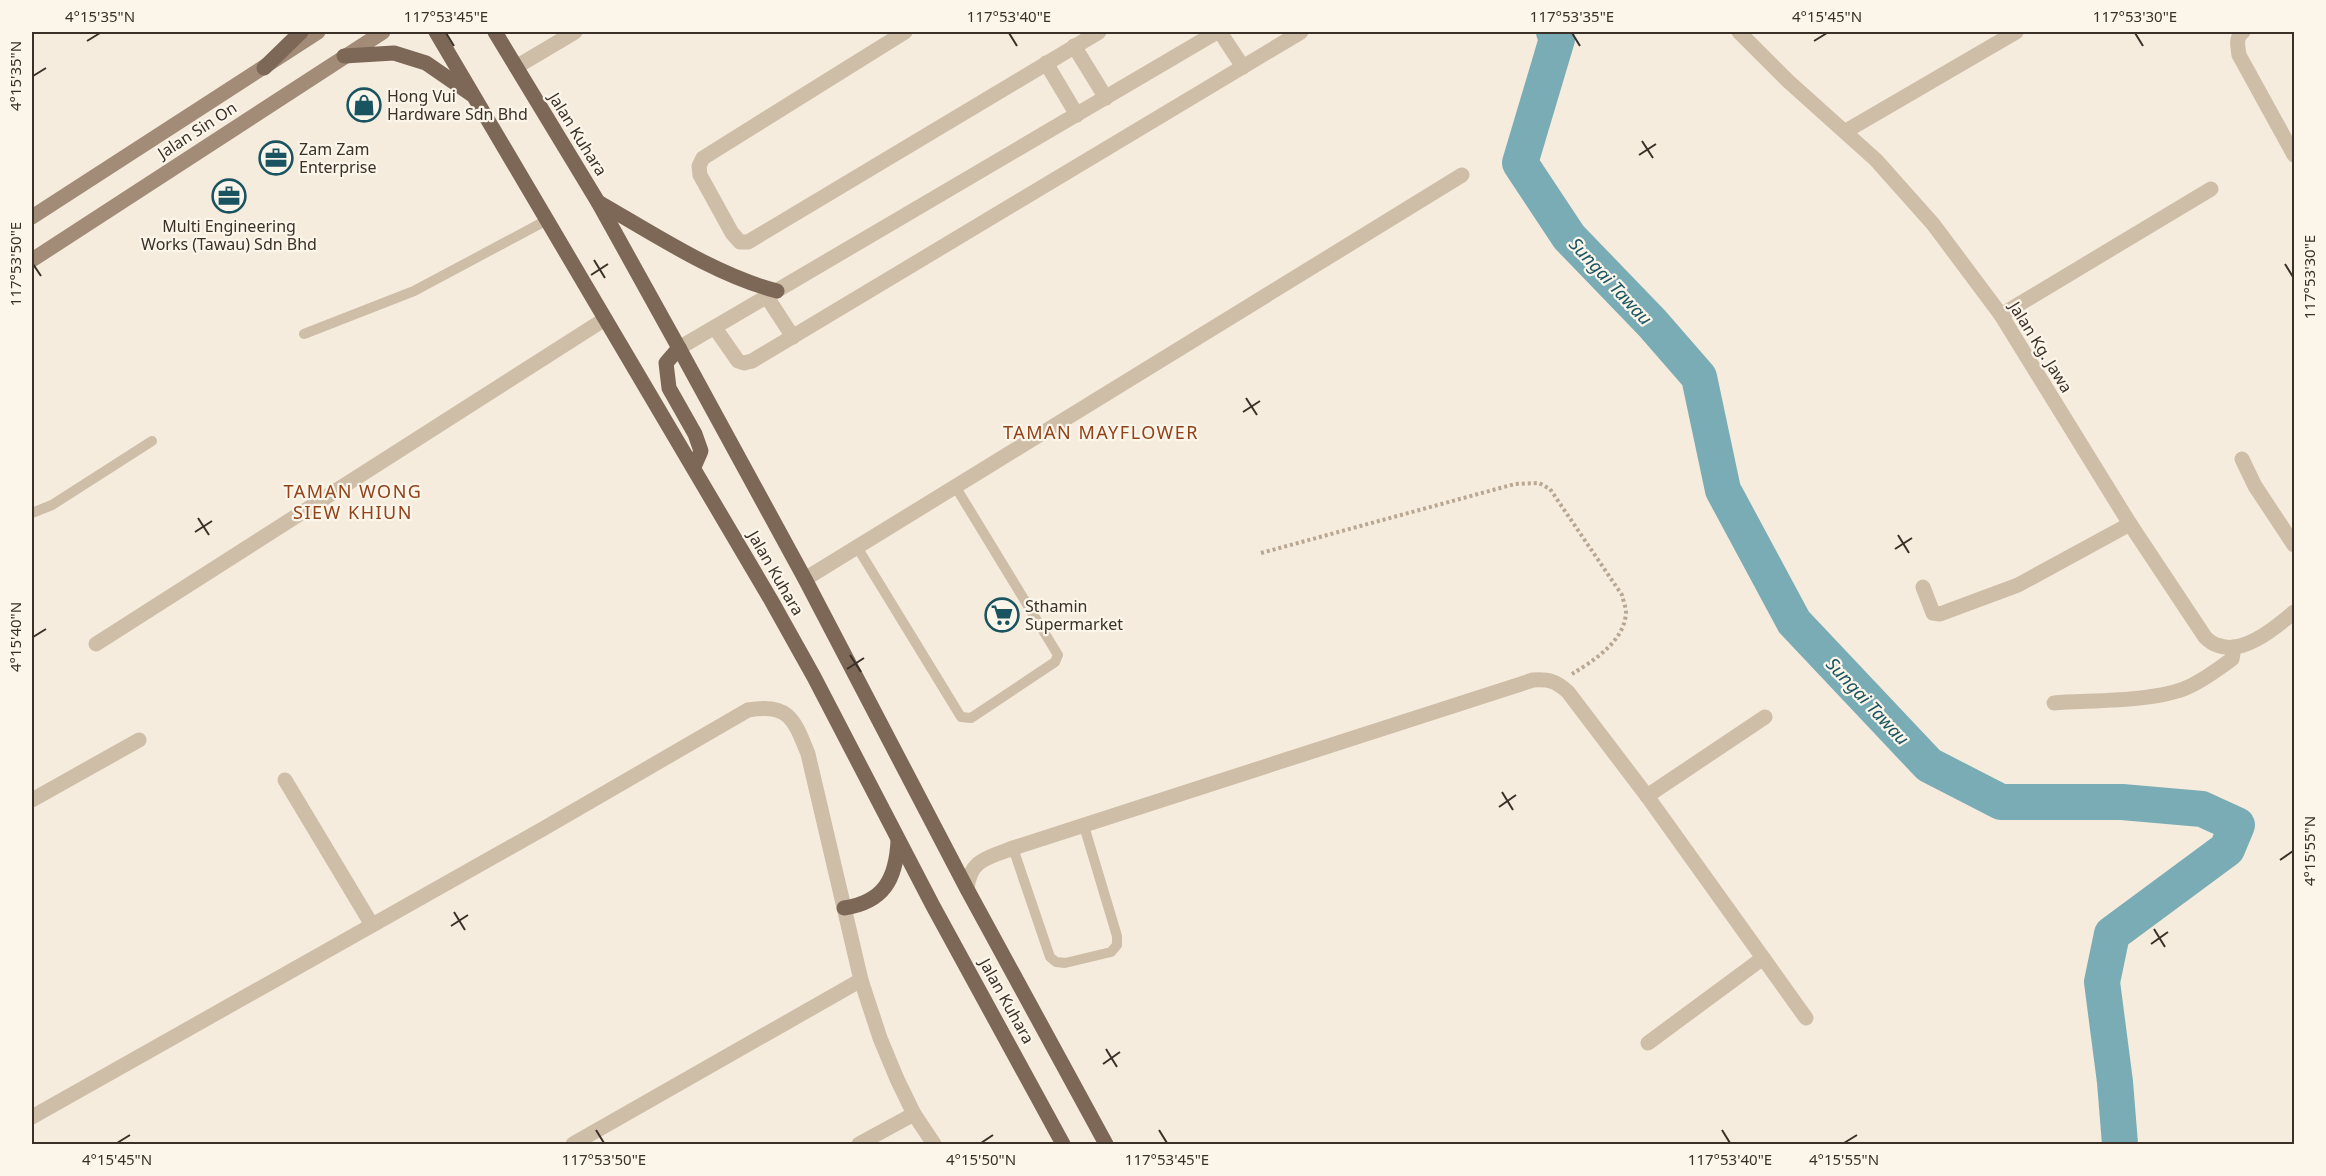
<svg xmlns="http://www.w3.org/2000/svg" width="2326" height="1176" font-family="'Noto Sans',sans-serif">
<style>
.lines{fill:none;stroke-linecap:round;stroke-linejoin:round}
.river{stroke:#79acb5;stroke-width:36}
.path{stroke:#baa791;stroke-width:4;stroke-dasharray:3 3;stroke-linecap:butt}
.lane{stroke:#cebda7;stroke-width:10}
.street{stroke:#cebda7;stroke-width:15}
.secondary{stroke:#a28c78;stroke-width:15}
.primary{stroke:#7d6858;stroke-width:15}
.ticks{fill:none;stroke:#3a3028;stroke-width:2}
.labels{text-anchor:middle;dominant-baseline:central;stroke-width:4.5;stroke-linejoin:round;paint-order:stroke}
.poi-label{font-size:16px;fill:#3a3028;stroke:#fbf5ea;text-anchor:start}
.street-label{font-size:16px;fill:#3a3028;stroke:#fbf5ea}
.water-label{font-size:18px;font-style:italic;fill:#195460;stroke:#fbf5ea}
.neighbourhood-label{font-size:18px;letter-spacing:1.5px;fill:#914219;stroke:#fbf5ea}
.neatline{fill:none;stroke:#3a3028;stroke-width:2}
.ticks-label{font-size:15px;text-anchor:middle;fill:#3a3028}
</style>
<rect width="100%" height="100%" fill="#f5ecdd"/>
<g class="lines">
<polyline class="river" points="1554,32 1557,39 1520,163 1569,237 1652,323 1699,377 1723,490 1794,622 1929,765 2001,802 2122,802 2202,809 2237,825 2227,849 2112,934 2102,982 2115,1082 2120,1144"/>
<path class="path" d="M1261,553L1515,484L1539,483L1550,489L1622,595C1623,600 1626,607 1626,613C1624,642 1593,661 1572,674"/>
<g class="lane">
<polyline points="304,334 414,291 547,220"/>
<polyline points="32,513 52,505 152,441"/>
<polyline points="857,547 961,717 971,718 1055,662 1058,655 955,486"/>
<polyline points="1013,848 1050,957 1056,962 1065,963 1111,952 1117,945 1117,936 1084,826"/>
</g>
<g class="street">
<polyline points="905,32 703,158 699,166 700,175 732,233 740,242 748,242 1099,32"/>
<polyline points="1220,32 1243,67"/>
<path d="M1739,32L1788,81L1876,160L1933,224L2001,315L2130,524L2205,637C2208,640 2213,644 2217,645C2243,656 2276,627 2294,612"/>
<path d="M2243,32C2235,37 2238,47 2239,55L2294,155"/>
<polyline points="1074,46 1106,98"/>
<polyline points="1046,63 1077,115"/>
<polyline points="516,67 575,32"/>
<polyline points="1846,131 2016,32"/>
<polyline points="767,297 793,337"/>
<polyline points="2001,315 2211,189"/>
<polyline points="715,328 738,361 744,363 752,361 1301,32"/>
<polyline points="679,348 1217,32"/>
<polyline points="2242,459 2255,486 2294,545"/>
<polyline points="805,579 1462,175"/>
<polyline points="1923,587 1933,613 1940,614 2018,585 2130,524"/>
<polyline points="96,644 605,319"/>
<path d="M2054,703C2091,700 2156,702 2188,687C2204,680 2218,669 2232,659L2234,647"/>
<polyline points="285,780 372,925"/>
<polyline points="1647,796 1765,717"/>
<polyline points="32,800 139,740"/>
<path d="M967,889C970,859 988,858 1013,848L1533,680C1549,679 1556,681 1568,692L1647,796L1806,1018"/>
<polyline points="1648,1043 1763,958"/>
<path d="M32,1117L541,830L748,710C789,703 794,719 808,754L861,980L880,1038L897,1079L914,1114L934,1144"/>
<polyline points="573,1144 861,980"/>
<polyline points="859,1144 914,1114"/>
</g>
<g class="secondary">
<polyline points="32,217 318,32"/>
<polyline points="32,260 383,32"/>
</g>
<g class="primary">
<polyline points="436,32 771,600 814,677 933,906 1063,1144"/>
<polyline points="495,32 598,202 679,348 805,579 967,889 1106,1144"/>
<polyline points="344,56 394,53 426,63 471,94"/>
<polyline points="264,68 301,32"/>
<path d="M598,202C654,234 715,275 777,291"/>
<polyline points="679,348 666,363 669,388 695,434 701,451 694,467"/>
<path d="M844,908C884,902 896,879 898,841"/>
</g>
</g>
<path class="ticks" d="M446,33L454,46M1009,33L1017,46M1572,33L1580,46M2135,33L2143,46M87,41L100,33M1814,41L1827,33M33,76L46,68M1642,141L1653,158M1639,155L1656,144M594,260L605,278M33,264L41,276M2285,264L2293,277M591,275L608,264M1246,398L1257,415M1243,412L1260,401M198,518L209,535M195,532L212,521M1898,535L1909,553M1895,549L1912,538M33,637L46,629M850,655L861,672M847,669L864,658M1502,792L1513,810M1499,807L1516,795M2280,860L2293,851M454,912L465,930M451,926L468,915M2154,929L2165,947M2151,944L2168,932M1106,1049L1117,1067M1103,1064L1120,1052M596,1130L604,1143M1159,1130L1167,1143M1722,1130L1730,1143M117,1143L130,1135M981,1143L993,1135M1844,1143L1857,1135"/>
<defs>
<symbol id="shop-ring" viewBox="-11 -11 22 22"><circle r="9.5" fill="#fbf5ea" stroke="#195460" stroke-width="1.5"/><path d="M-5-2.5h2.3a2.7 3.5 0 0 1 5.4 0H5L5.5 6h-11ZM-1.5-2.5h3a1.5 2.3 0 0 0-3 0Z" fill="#195460"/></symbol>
<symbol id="office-ring" viewBox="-11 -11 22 22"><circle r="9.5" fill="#fbf5ea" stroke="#195460" stroke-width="1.5"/><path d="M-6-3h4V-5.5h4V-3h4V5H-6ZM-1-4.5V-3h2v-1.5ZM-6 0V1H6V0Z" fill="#195460"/></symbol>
<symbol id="supermarket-ring" viewBox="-11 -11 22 22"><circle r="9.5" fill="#fbf5ea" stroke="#195460" stroke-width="1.5"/><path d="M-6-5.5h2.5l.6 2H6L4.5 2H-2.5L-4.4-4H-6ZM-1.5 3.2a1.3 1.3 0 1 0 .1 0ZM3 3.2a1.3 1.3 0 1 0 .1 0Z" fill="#195460"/></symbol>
</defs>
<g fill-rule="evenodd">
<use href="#shop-ring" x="345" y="86" width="38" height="38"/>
<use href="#office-ring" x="257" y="139" width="38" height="38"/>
<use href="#office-ring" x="210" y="177" width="38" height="38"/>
<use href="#supermarket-ring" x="983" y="596" width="38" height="38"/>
</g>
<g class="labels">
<g class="poi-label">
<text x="387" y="96">Hong Vui<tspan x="387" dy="18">Hardware Sdn Bhd</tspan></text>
<text x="299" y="149">Zam Zam<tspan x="299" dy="18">Enterprise</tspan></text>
<text x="229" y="226" text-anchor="middle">Multi Engineering<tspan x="229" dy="18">Works (Tawau) Sdn Bhd</tspan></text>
<text x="1025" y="606">Sthamin<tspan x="1025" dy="18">Supermarket</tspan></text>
</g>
<g class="street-label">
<text transform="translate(197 130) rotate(-33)">Jalan Sin On</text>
<text transform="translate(578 134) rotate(58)">Jalan Kuhara</text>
<text transform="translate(2041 347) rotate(58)">Jalan Kg. Jawa</text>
<text transform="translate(776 573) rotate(60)">Jalan Kuhara</text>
<text transform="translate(1007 1001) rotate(61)">Jalan Kuhara</text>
</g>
<g class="water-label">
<text transform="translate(1611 281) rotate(47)">Sungai Tawau</text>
<text transform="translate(1868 701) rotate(47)">Sungai Tawau</text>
</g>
<g class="neighbourhood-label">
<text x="1101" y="432">TAMAN MAYFLOWER</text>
<text x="353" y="491">TAMAN WONG<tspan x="353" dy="21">SIEW KHIUN</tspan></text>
</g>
</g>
<rect width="2326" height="1176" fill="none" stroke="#fbf5ea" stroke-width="66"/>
<rect x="33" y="33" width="2260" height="1110" class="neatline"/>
<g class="ticks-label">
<text x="100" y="22">4°15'35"N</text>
<text x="446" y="22">117°53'45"E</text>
<text x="1009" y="22">117°53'40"E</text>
<text x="1572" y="22">117°53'35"E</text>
<text x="1827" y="22">4°15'45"N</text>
<text x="2135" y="22">117°53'30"E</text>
<text transform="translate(16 76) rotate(-90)" y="5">4°15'35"N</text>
<text transform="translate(16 264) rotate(-90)" y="5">117°53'50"E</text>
<text transform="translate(2310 277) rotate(-90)" y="5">117°53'30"E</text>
<text transform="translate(16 637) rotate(-90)" y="5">4°15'40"N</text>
<text transform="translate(2310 851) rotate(-90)" y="5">4°15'55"N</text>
<text x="117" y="1165">4°15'45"N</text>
<text x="604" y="1165">117°53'50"E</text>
<text x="981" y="1165">4°15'50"N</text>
<text x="1167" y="1165">117°53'45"E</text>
<text x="1730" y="1165">117°53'40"E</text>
<text x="1844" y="1165">4°15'55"N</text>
</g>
</svg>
